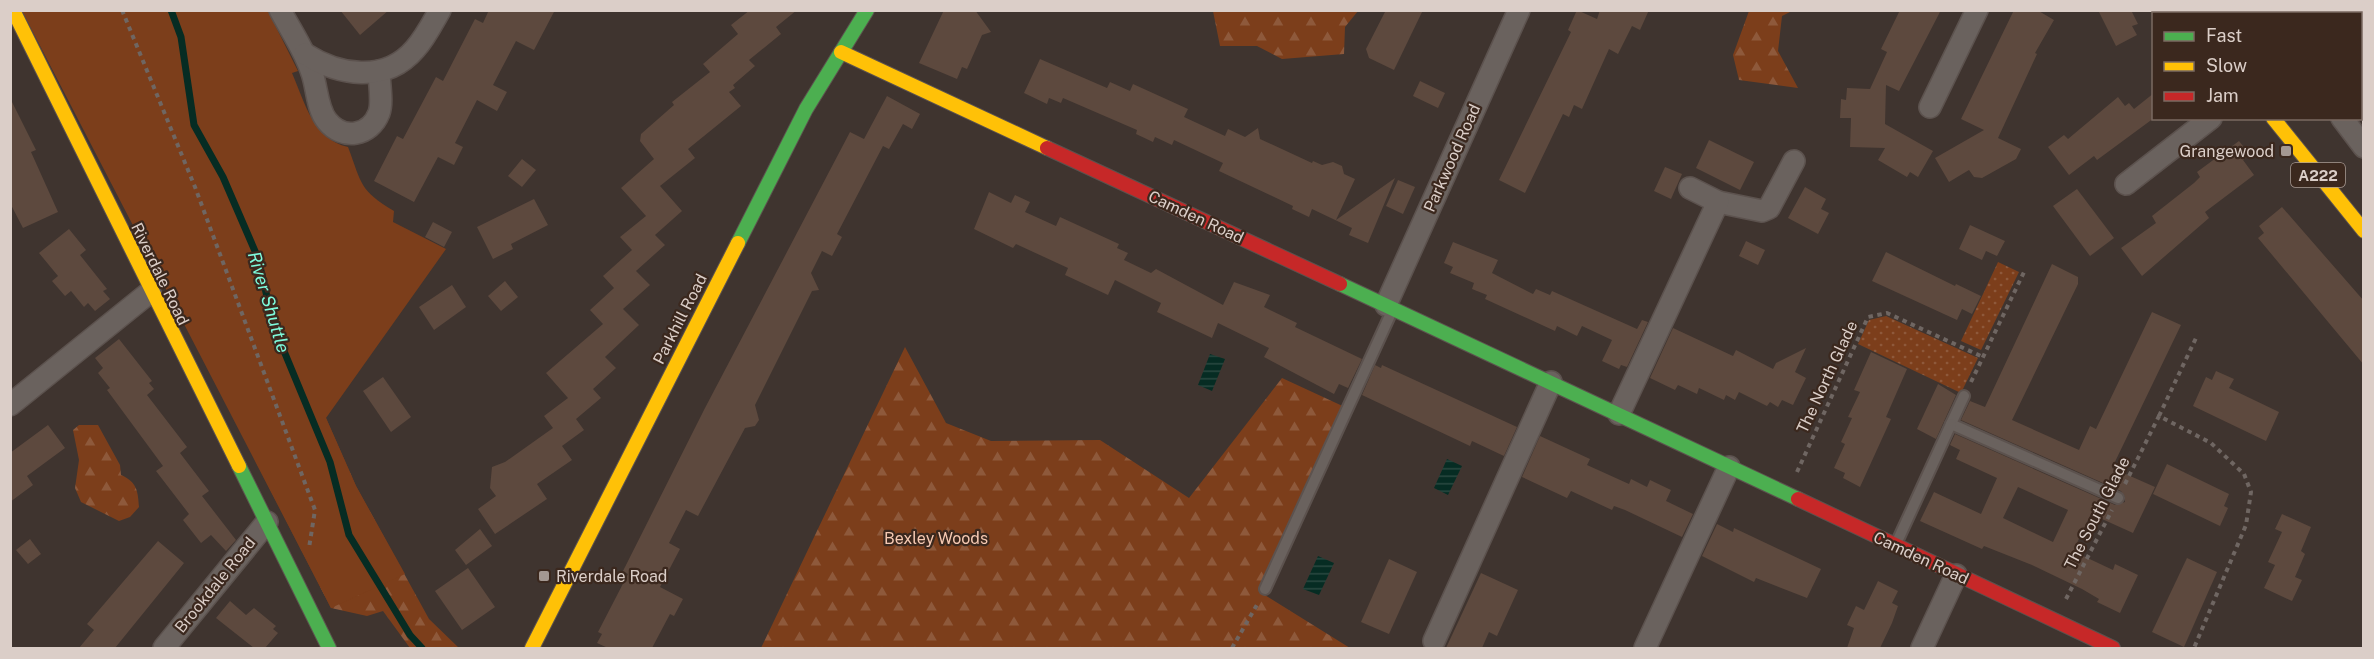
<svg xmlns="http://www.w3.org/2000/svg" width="2374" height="659" font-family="'Public Sans',sans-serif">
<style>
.grass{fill:url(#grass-dots)}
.forest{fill:url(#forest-firs)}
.green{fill:#7c3e1b}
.water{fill:url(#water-rules)}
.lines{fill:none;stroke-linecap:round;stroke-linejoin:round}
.stream{stroke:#062c23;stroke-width:7}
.building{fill:#5d493e;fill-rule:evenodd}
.lane-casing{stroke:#5c524e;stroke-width:14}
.street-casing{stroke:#5c524e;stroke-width:24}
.fast-casing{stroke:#5c524e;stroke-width:16}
.slow-casing{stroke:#5c524e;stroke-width:16}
.jam-casing{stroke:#5c524e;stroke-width:16}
.path{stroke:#6f6662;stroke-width:4;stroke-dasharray:4.5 4.5;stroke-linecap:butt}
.lane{stroke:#6a625e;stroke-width:10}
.street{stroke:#6a625e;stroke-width:21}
.fast{stroke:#4caf50;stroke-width:14}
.slow{stroke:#ffc107;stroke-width:14}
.jam{stroke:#c62828;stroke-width:14}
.poi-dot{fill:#a49892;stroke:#3b281e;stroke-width:2}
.labels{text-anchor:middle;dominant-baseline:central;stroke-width:4.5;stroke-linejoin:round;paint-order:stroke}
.shield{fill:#3b281e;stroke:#ab9c95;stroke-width:1.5}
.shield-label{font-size:15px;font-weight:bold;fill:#dbcec8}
.poi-label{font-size:16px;fill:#dbcec8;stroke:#3b281e;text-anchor:end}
.street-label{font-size:16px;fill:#dbcec8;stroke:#3b281e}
.park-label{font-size:16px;fill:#f6c9b2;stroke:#3b281e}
.water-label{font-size:18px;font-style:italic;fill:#7efadb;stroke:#3b281e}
</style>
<defs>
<pattern id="grass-dots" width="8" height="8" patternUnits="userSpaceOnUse" patternTransform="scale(1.5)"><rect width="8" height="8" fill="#7c3e1b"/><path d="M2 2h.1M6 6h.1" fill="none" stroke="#8e593b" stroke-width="1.8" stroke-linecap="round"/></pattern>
<pattern id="forest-firs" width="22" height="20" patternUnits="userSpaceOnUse" patternTransform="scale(1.5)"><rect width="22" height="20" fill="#7c3e1b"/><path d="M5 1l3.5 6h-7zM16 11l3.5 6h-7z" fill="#8e593b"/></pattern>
<pattern id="water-rules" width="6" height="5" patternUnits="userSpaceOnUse" patternTransform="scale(1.5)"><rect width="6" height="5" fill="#062c23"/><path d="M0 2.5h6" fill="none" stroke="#2a4941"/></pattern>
</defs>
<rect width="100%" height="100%" fill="#3f342f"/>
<g class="grass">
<polygon points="1998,262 2019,272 1981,350 1961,341"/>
<polygon points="1886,316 1978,358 1961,393 1858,344 1869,320"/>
</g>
<g class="forest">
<polygon points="1213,11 1213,10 1358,11 1345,27 1344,54 1282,59 1257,46 1220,46"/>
<polygon points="1749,11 1792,11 1782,16 1778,51 1798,88 1739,80 1733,55"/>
<polygon points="905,347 946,423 991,441 1100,440 1189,498 1282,378 1349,409 1260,592 1350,648 761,648"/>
<polygon points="326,418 356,486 429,619 459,648 410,648 383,611 367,616 331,608 254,458 259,436"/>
<path d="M79,425H98L120,465L121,475C137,482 138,491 139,507L130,517L119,521L81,502L75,488L79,460L73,430Z"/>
</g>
<path class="green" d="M22,11H268L298,71L292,73C305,103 313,139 348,147C362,184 359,190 394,211L393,222L446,249L326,418L356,486L405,574L331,608Z"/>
<g class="water">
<polygon points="1210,354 1225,359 1212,391 1198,385"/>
<polygon points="1447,459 1462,466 1448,495 1434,488"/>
<polygon points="1318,556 1334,563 1319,595 1303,589"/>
</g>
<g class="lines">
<polyline class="stream" points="171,10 181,37 194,125 223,177 258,258 274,327 330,462 349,535 410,635 422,648"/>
</g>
<g class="building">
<polygon points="340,10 389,10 360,35"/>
<polygon points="489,10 555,10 534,50 516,41 493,85 507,92 497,111 477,100 455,143 463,147 454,165 438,157 414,202 374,181 397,136 403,139 436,77 443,81 475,19 483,23"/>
<polygon points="750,10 797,10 776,27 781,34 749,60 755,66 733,85 735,88 729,92 741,106 688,149 695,158 660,186 682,211 655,235 665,245 636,271 650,285 623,309 639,325 605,357 616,368 593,389 601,398 576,419 584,430 562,446 572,460 537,484 547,499 495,534 478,509 496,496 490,488 492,467 505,462 553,428 544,416 568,398 546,373 603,324 590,310 614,288 603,276 632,250 620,237 646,216 621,188 654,159 640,141 641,134 674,105 672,102 710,72 703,64 738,34 731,25"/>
<polygon points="944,10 975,10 991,32 982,35 967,69 962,67 957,79 919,63"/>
<polygon points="1386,10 1423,10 1394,70 1369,58 1366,49"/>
<polygon points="1577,10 1597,19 1600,10 1649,10 1640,30 1632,26 1618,54 1609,49 1582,109 1574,105 1569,117 1563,114 1525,193 1499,180 1571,32 1568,30"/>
<polygon points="1900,10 1941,10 1899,91 1886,85 1885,124 1933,151 1918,177 1910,172 1907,177 1878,160 1885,148 1850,147 1851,118 1840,118 1841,99 1846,100 1847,88 1870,89 1887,52 1881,49"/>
<polygon points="2014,10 2037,10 2054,20 2035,53 2037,54 1998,138 2021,149 2016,159 1982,178 1974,177 1969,170 1949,182 1935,158 1984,130 1961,119"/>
<polygon points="2098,10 2131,10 2138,24 2132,26 2137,35 2116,46"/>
<polygon points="1040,59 1107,88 1110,82 1130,91 1133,84 1188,109 1184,117 1225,136 1228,129 1245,137 1258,128 1260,139 1312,163 1313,161 1322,165 1333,162 1342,166 1344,174 1355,179 1336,220 1395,178 1368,243 1349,235 1352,228 1312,209 1309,217 1292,209 1293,206 1219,171 1223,163 1174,140 1172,145 1155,137 1153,142 1136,134 1137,130 1063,98 1061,103 1049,98 1047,104 1024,93"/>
<polygon points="1420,81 1445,93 1438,108 1413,96"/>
<polygon points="2154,93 2154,118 2097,160 2094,156 2069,175 2048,147 2064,135 2068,139 2118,97 2125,106 2129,103 2134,109"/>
<polygon points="887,96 920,114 912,129 903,124 889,149 883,146 837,234 842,237 832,256 822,251 811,273 819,290 812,291 755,405 759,420 755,426 745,428 698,516 686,510 669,543 680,549 660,587 683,599 674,616 670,614 652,648 608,648 597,643 602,634 598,632 628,574 623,571 705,408 850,132 864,139"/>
<polygon points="10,98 36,150 31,152 58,212 23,228 10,203"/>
<polygon points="1709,140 1754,162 1740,190 1696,168"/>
<polygon points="2239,141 2250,155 2243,160 2254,175 2205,212 2209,218 2142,276 2121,248 2156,223 2152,216 2194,183 2200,177 2197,172"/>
<polygon points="522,159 536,170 522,187 508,176"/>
<polygon points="1665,167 1682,174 1671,199 1654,191"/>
<polygon points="1398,180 1415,187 1403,214 1386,206"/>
<polygon points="1805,187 1826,199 1821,209 1829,213 1818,234 1788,218"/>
<polygon points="2077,189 2114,238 2090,256 2053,206"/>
<polygon points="989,192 1011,203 1015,195 1030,202 1025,212 1056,226 1060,217 1119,244 1117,248 1128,253 1124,260 1151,273 1156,269 1223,305 1234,282 1270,295 1264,307 1297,323 1295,327 1362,359 1348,388 1339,384 1334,394 1264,357 1269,348 1218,323 1212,338 1157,312 1161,303 1115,280 1108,295 1065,275 1068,268 1016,244 1013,248 974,229"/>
<polygon points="534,199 548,225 511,244 513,249 493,259 477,227"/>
<polygon points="2282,207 2364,301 2364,365 2258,238 2264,233 2259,226"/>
<polygon points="433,222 452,232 444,247 425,237"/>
<polygon points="1970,225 2005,241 1997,256 1986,251 1982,260 1959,249"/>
<polygon points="69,229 86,250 80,255 107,289 103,291 110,299 95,311 88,303 84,307 71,291 65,296 52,281 58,276 39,253"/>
<polygon points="1746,241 1765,250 1758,265 1739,256"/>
<polygon points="1453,242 1498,260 1492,273 1533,294 1536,289 1550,295 1552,291 1637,329 1642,320 1648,322 1627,367 1621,365 1619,369 1602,361 1612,340 1582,326 1577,336 1557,326 1555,331 1485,299 1487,295 1472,289 1474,283 1450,273 1453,267 1444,263"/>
<polygon points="1886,252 1955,286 1956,284 1981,296 1972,314 1962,309 1957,320 1872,281"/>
<path d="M2052,264L2078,277V284L2012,420L2079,450L2090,426L2096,429L2152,312L2181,325L2112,468L2155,487L2133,533L2091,514L2076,545L2081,548L2079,554L2113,570L2115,564L2138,575L2120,613L2097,602L2099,599L2082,589L2032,565L1984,546L1982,549L1920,521L1934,492L1981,514L1997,478L1956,459L1960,450L1950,445L1955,434L2115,505L2125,502V497L2121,491L1961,420L1970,401L1985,407ZM2018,487L2068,510L2053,542L2003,518Z"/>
<polygon points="505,281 518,297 501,311 488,296"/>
<polygon points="452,285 466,307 434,330 419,307"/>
<polygon points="1673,328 1733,356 1736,350 1773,369 1776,363 1806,348 1795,372 1806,378 1793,405 1782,400 1778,407 1770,402 1767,406 1739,392 1735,400 1726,395 1724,400 1699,388 1697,394 1678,385 1675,390 1650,378"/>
<polygon points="119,339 152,381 149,383 154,389 147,395 187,447 180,453 209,491 202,496 236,540 226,551 211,535 201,543 183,520 189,514 156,471 163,466 107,390 110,388 98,373 103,368 95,358"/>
<polygon points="1871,352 1907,369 1886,417 1891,419 1860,487 1843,478 1845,473 1834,468 1845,444 1841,442 1852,418 1848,417 1860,392 1854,390"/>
<polygon points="1375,365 1381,368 1382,365 1517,427 1504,456 1472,441 1470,446 1362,395"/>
<polygon points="2216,371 2234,379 2229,388 2279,412 2266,441 2193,406 2206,377 2212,380"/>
<polygon points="383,377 411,417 391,432 363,391"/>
<polygon points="1938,384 1956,395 1936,439 1917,429"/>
<polygon points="48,425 65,448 27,476 33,485 10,502 10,453"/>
<polygon points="1540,436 1590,459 1587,465 1629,484 1631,479 1647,487 1650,480 1671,490 1666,501 1693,514 1682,537 1625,510 1614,506 1612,510 1571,491 1567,498 1522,477"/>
<polygon points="2167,464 2229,494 2224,506 2228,508 2220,526 2153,494"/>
<polygon points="2282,514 2311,527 2301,551 2305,554 2295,577 2302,580 2292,601 2264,588 2275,565 2268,562 2282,532 2275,529"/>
<polygon points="1717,524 1733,532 1734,528 1821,569 1807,598 1756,578 1754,582 1702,556"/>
<polygon points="480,529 492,546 466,565 455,550"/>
<polygon points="30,539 41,554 28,564 16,550"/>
<polygon points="158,541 184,563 115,648 79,648 94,630 87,624"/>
<polygon points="2187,558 2217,572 2184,647 2152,632"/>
<polygon points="1389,559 1417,572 1389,634 1361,622"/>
<polygon points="468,568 495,607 462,630 435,591"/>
<polygon points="1481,573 1518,590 1497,636 1489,632 1482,648 1446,648"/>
<polygon points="1878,581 1898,591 1892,603 1898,606 1892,623 1880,648 1847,648 1854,628 1847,625 1856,606 1864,610"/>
<polygon points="230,601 246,615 254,608 276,626 273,629 278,633 265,648 254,648 216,618"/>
</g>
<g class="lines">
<defs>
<g id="lane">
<polyline points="1964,396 1951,424 2118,498"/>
<polyline points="1896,544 1951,424"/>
<polyline points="1265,589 1392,311"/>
</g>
<g id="street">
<path d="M280,10C291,31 305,51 312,73C317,87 317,109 327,121C343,141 370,136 379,113C383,102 379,83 379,71"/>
<polyline points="2263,10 2265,14"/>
<path d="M305,54C338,75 385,84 415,49C425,38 432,24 440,10"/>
<polyline points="1930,107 1977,10"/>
<polyline points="2342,118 2364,147"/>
<polyline points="2126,184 2211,118"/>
<polyline points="1718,202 1762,211 1769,208 1794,161"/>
<polyline points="1386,305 1519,10"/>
<polyline points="10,405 150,292"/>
<polyline points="1619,414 1718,202 1690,188"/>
<polyline points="1434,641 1551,382"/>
<polyline points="164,648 267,522"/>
<polyline points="1645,648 1729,467"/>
<polyline points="1922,648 1956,575"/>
</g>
<g id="fast">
<polyline points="738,243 806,109 867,10"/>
<polyline points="1340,284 1798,499"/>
<polyline points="239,466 329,648"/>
</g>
<g id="slow">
<polyline points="13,10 239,466"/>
<polyline points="2192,10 2194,14"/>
<polyline points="841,52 1047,148"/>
<polyline points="2273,118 2364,231"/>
<polyline points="532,648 738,243"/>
</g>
<g id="jam">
<polyline points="1047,148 1340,284"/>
<polyline points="1798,499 2113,648"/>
</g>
</defs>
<use href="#lane" class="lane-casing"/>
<use href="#street" class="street-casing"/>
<use href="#fast" class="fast-casing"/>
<use href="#slow" class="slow-casing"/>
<use href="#jam" class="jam-casing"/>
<g class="path">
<polyline points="122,10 195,187 315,510 309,548"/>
<polyline points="1971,382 2025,270"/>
<polyline points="2159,416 2196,338"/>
<polyline points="1797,472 1868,317 1887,313 1983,357"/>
<polyline points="2125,484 2159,416 2211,443 2244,474 2251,492 2246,525 2194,648"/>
<polyline points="2066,599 2112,510"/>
<polyline points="1232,648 1258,603"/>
</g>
<use href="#lane" class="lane"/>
<use href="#street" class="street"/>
<use href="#fast" class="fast"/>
<use href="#slow" class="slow"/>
<use href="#jam" class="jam"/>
</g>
<g class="poi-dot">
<rect x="2280" y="145" width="12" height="12" rx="3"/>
<rect x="538" y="570" width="12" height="12" rx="3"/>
</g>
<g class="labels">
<rect class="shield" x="2291" y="163" width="54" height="24" rx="4.5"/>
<g class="shield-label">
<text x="2318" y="175">A222</text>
</g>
<g class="poi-label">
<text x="2274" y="151">Grangewood</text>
<text x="556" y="576" text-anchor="start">Riverdale Road</text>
</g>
<g class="street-label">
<text transform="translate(1452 158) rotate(-66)">Parkwood Road</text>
<text transform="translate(1196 217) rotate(25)">Camden Road</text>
<text transform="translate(160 274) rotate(64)">Riverdale Road</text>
<text transform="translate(680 319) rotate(-63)">Parkhill Road</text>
<text transform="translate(1827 377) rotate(-65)">The North Glade</text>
<text transform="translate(2097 513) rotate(-63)">The South Glade</text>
<text transform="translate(1921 558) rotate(25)">Camden Road</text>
<text transform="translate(215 585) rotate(-51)">Brookdale Road</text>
</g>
<g class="park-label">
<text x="936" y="538">Bexley Woods</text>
</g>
<g class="water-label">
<text transform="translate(269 302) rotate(73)">River Shuttle</text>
</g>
</g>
<rect width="2374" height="659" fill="none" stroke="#dbcec8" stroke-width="24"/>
<rect x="2152" y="12" width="210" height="108" fill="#3b281e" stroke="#7b6a62" stroke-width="1.5"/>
<rect x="2164" y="32" width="30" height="9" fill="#4caf50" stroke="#7b6a62" stroke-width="1.5"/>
<text x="2206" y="42" font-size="18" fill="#dbcec8">Fast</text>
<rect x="2164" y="62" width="30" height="9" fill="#ffc107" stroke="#7b6a62" stroke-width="1.5"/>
<text x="2206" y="72" font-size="18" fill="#dbcec8">Slow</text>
<rect x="2164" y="92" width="30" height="9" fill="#c62828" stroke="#7b6a62" stroke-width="1.5"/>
<text x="2206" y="102" font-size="18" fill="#dbcec8">Jam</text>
</svg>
